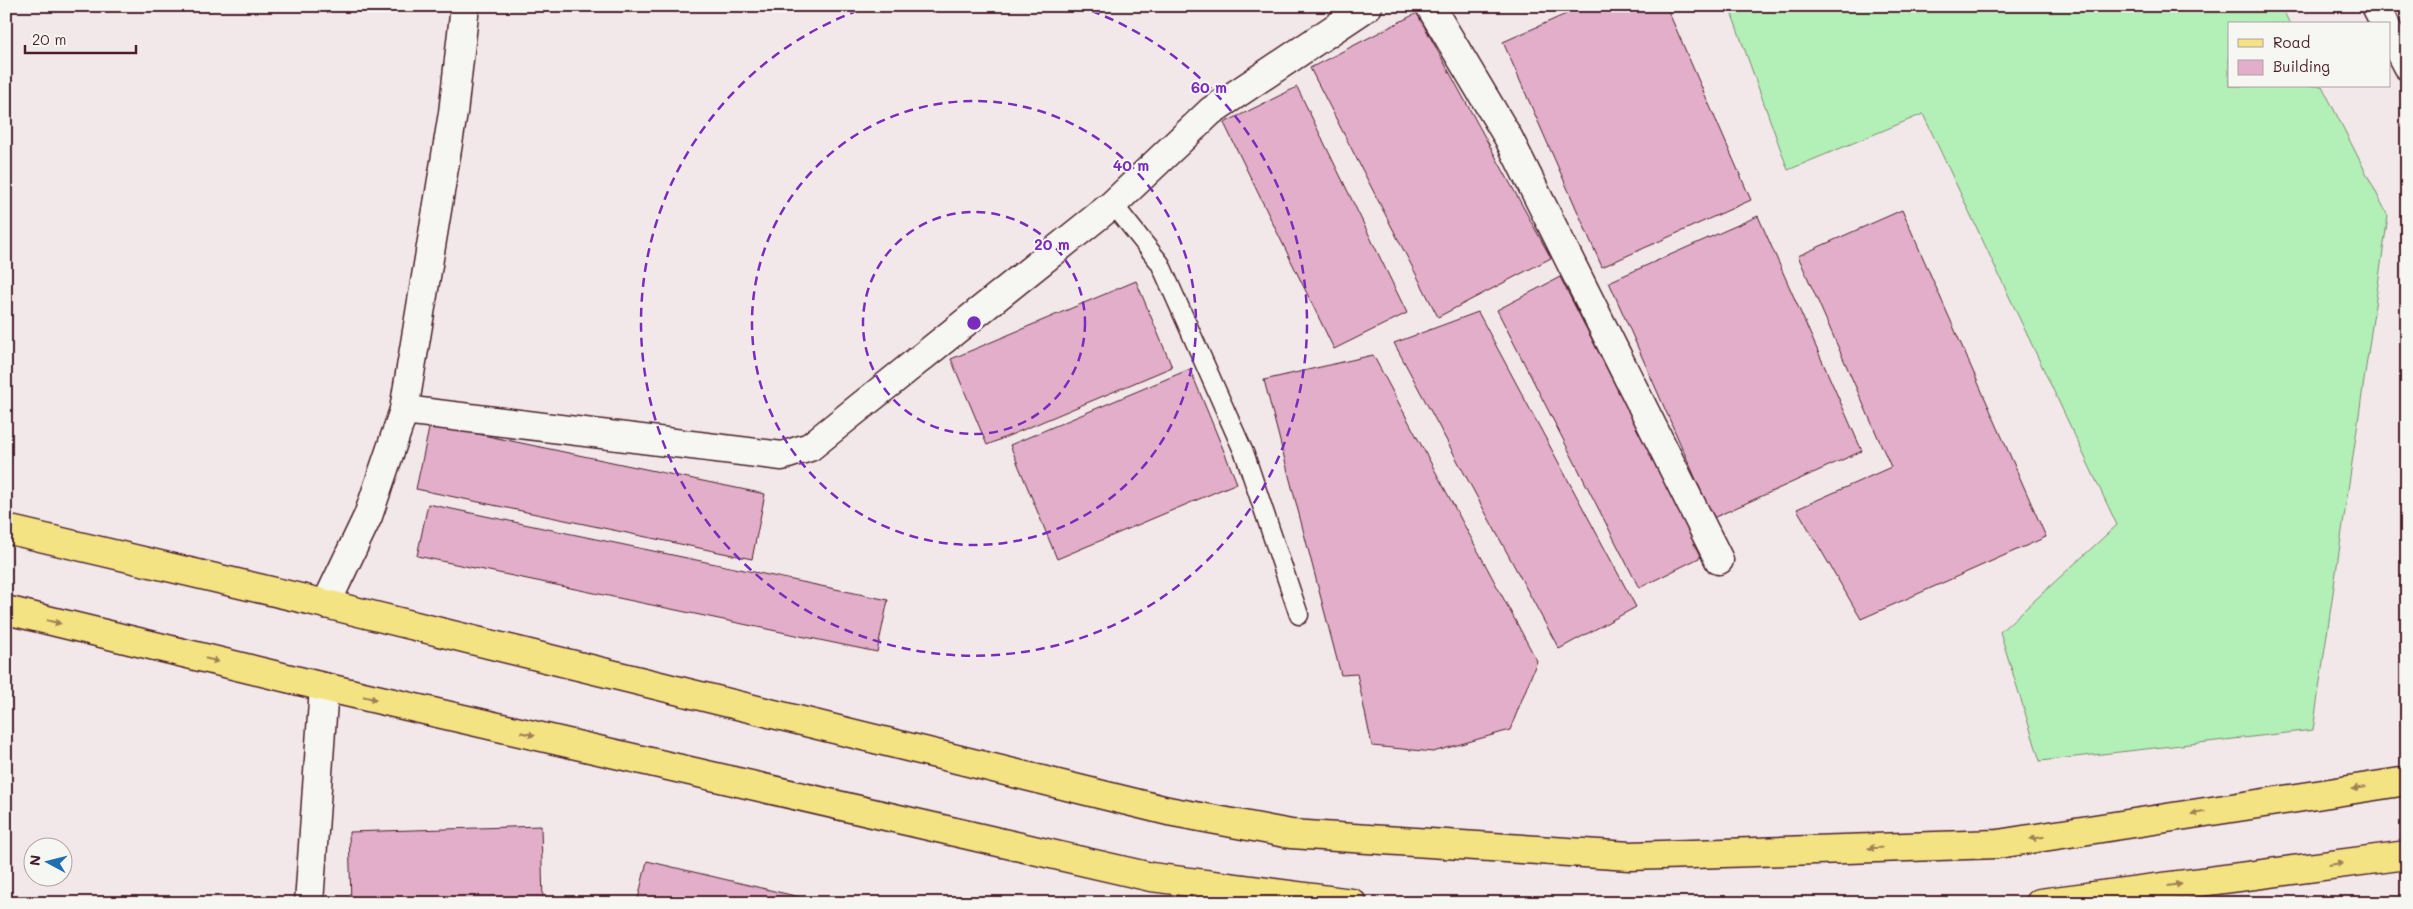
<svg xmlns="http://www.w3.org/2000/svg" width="2413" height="909" font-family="Mali,sans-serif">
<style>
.grass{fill:#b2f0b7;stroke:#7e8871}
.building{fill:#e2aec9;stroke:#4a1f2b}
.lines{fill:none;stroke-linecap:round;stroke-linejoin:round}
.service-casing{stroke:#4a1f2b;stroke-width:21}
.minor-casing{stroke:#4a1f2b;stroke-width:31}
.secondary-casing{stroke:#4a1f2b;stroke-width:31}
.primary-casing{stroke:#4a1f2b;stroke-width:31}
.service{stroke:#f6f6f2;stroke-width:18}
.minor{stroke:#f6f6f2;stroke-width:28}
.secondary{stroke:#f6f6f2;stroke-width:28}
.primary{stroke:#f4e382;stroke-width:28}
.oneway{fill:#9f8156}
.ring{fill:none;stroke:#7b2cbf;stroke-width:2.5;stroke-dasharray:9 6}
.centre{fill:#7b2cbf;stroke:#f6f6f2;stroke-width:2.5}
.ring-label{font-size:15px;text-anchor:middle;font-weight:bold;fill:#7b2cbf;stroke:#f6f6f2;stroke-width:4;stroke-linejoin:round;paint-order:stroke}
</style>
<rect width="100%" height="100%" fill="#f2e8ea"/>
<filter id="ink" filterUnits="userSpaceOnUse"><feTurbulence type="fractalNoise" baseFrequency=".02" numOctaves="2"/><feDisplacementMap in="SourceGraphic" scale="10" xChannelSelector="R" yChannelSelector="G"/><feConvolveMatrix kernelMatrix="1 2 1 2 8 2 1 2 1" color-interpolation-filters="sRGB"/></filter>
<g filter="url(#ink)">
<polygon class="grass" points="1729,6 2281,6 2290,24 2229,24 2229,86 2322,86 2388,216 2313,730 2040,761 2000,632 2117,525 1923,114 1788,170"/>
<g class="building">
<polygon points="1584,6 1666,6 1751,200 1602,267 1503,42"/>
<polygon points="1417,13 1551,258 1438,317 1310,68"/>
<polygon points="1297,87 1407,313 1334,349 1224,123"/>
<polygon points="1902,210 2046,537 1861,619 1797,509 1891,467 1798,256"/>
<polygon points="1758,216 1862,451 1713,518 1609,282"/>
<polygon points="1560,277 1703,556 1639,588 1497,310"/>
<polygon points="1136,281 1172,367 987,445 951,359"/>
<polygon points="1478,312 1636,607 1559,649 1394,343"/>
<polygon points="1373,355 1537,661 1510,730 1433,752 1372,746 1357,674 1341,675 1264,380"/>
<polygon points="1190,369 1237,483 1057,559 1010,445"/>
<polygon points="430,424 765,494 752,559 416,489"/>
<polygon points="428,504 888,600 877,652 417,556"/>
<polygon points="541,826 543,903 351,903 349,832"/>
<polygon points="647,861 808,899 807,903 637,903"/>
</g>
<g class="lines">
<defs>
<polyline id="service" points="1113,204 1160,263 1245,455 1299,615"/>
<g id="minor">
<polyline points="1430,6 1508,137 1719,560"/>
<polyline points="404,410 782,456 810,447 1113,204 1211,111 1368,6"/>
<polyline points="326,604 368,516 404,410 453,113 465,6"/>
<polyline points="309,903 324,687"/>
</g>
<g id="secondary">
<polyline points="2376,6 2385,24"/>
<polyline points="2389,32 2407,66"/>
</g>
<g id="primary">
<polyline points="6,529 326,604 1168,811 1291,834 1630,856 1998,844 2407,781"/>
<polyline points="6,610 324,687 1151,877 1352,903"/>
<polyline points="2040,903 2407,855"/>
</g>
</defs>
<use href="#service" class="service-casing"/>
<use href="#minor" class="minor-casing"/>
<use href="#secondary" class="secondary-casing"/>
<use href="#primary" class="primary-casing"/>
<use href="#service" class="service"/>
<use href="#minor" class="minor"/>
<use href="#secondary" class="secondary"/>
<use href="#primary" class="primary"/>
</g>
<defs><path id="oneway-solid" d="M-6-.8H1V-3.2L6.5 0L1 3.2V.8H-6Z" transform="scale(1.25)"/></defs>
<g class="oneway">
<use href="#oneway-solid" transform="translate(54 622) rotate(14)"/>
<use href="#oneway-solid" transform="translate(212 660) rotate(14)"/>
<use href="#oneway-solid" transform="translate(370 698) rotate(13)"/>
<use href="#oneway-solid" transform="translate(528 734) rotate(13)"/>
<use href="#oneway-solid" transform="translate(2359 788) rotate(171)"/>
<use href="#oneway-solid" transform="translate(2198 813) rotate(171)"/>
<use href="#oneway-solid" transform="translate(2037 838) rotate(171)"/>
<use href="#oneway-solid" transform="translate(1875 848) rotate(178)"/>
<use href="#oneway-solid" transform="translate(2336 864) rotate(-7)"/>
<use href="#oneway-solid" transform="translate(2175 885) rotate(-7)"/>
</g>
</g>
<g class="ring">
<circle cx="974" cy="323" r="111"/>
<circle cx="974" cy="323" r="222"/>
<path d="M1077 6A333 333 0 1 1 871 6"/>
</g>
<circle cx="974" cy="323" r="8" class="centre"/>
<g class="ring-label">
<text x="1209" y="93">60 m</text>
<text x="1131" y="171">40 m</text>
<text x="1052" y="250">20 m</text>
</g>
<rect width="2413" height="909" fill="none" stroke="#f6f6f2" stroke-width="25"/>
<rect x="12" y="12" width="2388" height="884" fill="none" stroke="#4a1f2b" stroke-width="2" filter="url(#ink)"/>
<rect x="2228" y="22" width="162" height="65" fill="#f6f6f2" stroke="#b1a0a2"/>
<rect x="2238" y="39" width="25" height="8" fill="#f4e382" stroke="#b1a0a2"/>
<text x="2273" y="48" font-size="15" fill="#4a1f2b">Road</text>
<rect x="2238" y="60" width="25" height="15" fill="#e2aec9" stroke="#b1a0a2"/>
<text x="2273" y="72" font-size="15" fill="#4a1f2b">Building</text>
<g transform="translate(48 862) rotate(277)"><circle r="24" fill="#f6f6f2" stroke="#b1a0a2"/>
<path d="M0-4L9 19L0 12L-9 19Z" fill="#1f6fb2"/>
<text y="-8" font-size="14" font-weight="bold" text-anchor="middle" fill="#4a1f2b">N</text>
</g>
<path d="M25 45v8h111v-8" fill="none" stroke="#4a1f2b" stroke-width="2.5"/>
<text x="32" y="45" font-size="15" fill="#4a1f2b" stroke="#f6f6f2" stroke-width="4" paint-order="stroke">20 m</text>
</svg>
